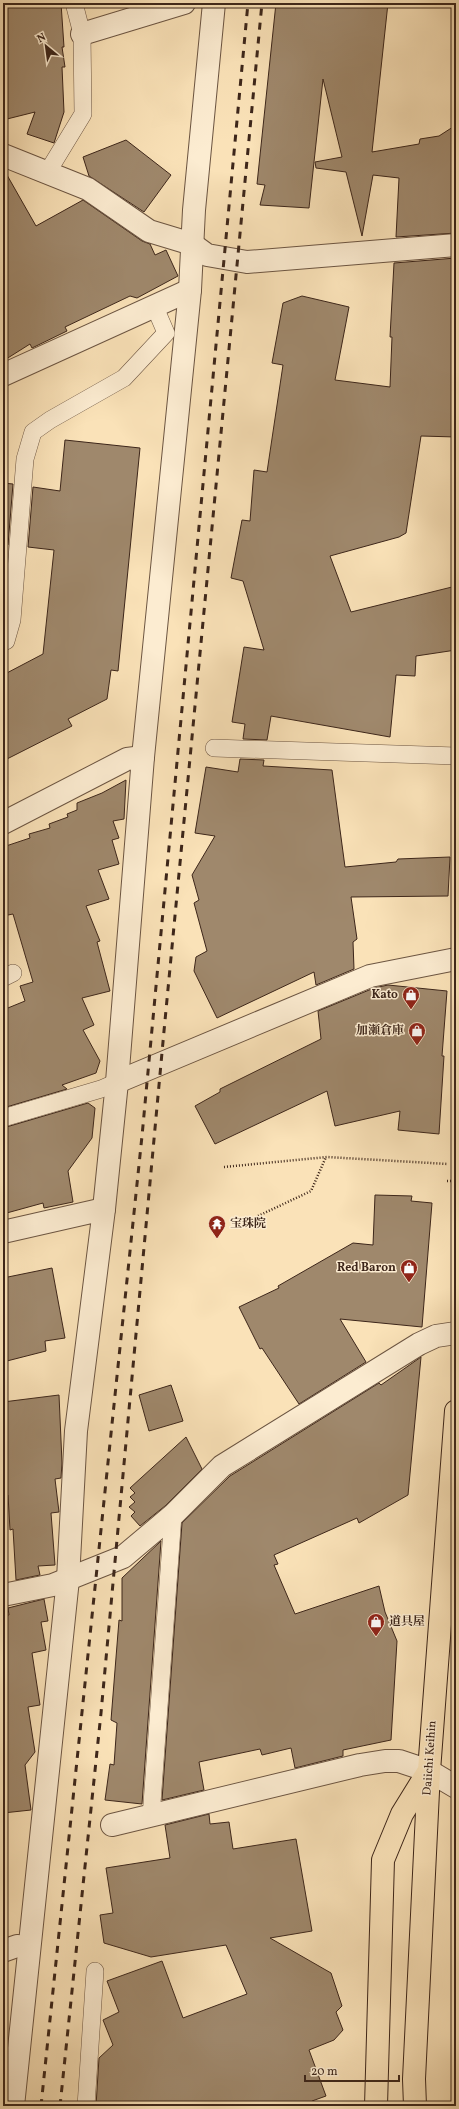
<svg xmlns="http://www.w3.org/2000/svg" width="459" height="2109" font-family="Vollkorn,'Noto Serif JP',serif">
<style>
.building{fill:#9f886c;stroke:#3d261a}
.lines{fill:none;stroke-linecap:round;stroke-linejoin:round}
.service-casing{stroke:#6c5542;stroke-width:18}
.minor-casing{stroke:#6c5542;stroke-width:24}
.tertiary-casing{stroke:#6c5542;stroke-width:24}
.trunk-casing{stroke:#3d261a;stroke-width:24}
.path{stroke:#3d261a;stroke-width:2.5;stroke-dasharray:1 2;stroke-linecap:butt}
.service{stroke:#fcecd1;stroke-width:17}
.minor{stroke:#fcecd1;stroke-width:22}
.tertiary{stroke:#fcecd1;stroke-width:22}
.trunk{stroke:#fae2b8;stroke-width:22}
.rail{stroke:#3d261a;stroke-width:3;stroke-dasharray:7 7;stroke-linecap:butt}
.labels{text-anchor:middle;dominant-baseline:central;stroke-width:3;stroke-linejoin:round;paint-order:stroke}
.poi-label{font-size:12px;font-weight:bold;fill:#3d261a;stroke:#fcecd1;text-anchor:end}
.street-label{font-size:12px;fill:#3d261a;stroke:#fcecd1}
</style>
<rect width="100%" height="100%" fill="#fae2b8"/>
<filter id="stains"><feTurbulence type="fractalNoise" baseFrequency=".005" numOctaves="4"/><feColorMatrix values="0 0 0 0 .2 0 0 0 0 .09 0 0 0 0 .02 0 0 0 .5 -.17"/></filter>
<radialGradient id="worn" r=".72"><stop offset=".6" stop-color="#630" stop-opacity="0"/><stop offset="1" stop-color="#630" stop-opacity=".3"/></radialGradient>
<g class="building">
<polygon points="3,3 61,3 64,47 62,47 65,67 62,67 64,112 54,143 27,134 35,112 3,120"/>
<polygon points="276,3 388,3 372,152 419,144 420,139 439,136 456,125 456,233 396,237 399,178 373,175 362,236 346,172 316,168 315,162 342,157 323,79 309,208 260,205 265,185 257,184"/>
<polygon points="126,140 171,175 144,212 89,176 83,157"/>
<polygon points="3,168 36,226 83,200 142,241 150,244 155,255 166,250 178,276 137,298 130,296 65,327 67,331 32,348 30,344 3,361"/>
<polygon points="456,258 456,437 421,436 406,533 399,537 330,556 351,612 456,586 456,650 416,656 415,676 396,675 390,737 271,716 267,740 243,739 245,724 232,722 244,647 264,650 243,581 231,578 242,520 250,521 254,470 267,472 283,365 272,363 283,303 302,296 349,307 335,380 390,387 392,337 390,337 394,263"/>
<polygon points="65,440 140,448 118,671 111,670 107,699 68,719 72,726 3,761 3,675 43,654 54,550 28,547 33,487 60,491"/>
<polygon points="3,483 13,484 8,545 3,544"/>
<polygon points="240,759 264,760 263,766 332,770 345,867 396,862 398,859 450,857 448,896 351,897 357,939 353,942 354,969 316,985 314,972 217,1018 194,971 196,957 207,951 194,903 199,900 192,875 215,836 195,833 206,767 238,772"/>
<polygon points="126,780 124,819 113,821 119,838 112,840 119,864 98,870 109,899 86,906 100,941 97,942 110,991 82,998 94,1025 83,1030 100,1061 96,1073 62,1085 67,1089 3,1108 3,1010 25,1001 20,986 33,982 13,914 3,916 3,847 30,838 29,834 50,828 49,824 68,817 67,814 77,810 77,803 102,793"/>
<polygon points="388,985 447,991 442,1056 444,1056 439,1134 398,1130 400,1111 335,1126 327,1091 215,1144 195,1106 220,1092 220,1089 321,1039 318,1011 374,988"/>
<polygon points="88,1103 95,1108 92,1138 68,1171 73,1202 44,1208 43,1203 3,1214 3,1128"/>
<polygon points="375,1195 412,1196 411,1201 432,1203 422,1327 340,1319 366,1362 299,1404 262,1348 260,1349 239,1307 279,1288 278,1286 353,1243 373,1245"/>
<polygon points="52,1268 65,1338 45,1341 46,1351 3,1362 3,1278"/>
<polygon points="421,1357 408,1495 359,1523 357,1518 274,1555 278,1564 274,1565 295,1614 379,1586 385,1612 397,1641 391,1740 343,1750 343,1756 295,1768 291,1748 262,1755 260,1749 199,1762 204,1790 162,1800 182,1523 230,1476 379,1383 381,1385"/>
<polygon points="171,1385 183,1421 149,1431 139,1395"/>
<polygon points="59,1395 62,1463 61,1478 55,1479 59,1512 51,1513 55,1565 38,1566 40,1575 16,1580 13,1529 10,1530 8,1495 6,1495 3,1402"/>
<polygon points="186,1437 202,1469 165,1506 140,1526 131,1516 135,1512 129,1507 135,1502 130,1497 135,1493 130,1488"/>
<polygon points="161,1541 142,1804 105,1800 110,1764 114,1765 117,1723 111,1720 119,1620 122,1621 122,1578"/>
<polygon points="44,1599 48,1621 41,1622 46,1650 32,1653 40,1705 28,1707 35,1752 25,1765 31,1810 3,1813 3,1616 9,1615 8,1608"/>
<polygon points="209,1814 210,1824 229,1822 233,1849 296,1839 312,1931 270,1938 331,1973 342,2006 336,2012 343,2030 334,2040 309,2050 326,2096 312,2101 314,2106 96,2106 99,2058 113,2045 103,2020 119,2012 107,1981 162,1961 183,2018 247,1994 226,1945 151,1957 104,1943 100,1915 113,1913 106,1868 170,1858 165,1825"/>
</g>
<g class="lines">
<defs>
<g id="service">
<polyline points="47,173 83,114 82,34 74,3"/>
<polyline points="3,642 6,641 12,620 25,459 33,432 50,420 124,378 166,333 154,305"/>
<polyline points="214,748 456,756"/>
<polyline points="3,978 13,973"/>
<polyline points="3,1118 101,1089 117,1082"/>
<polyline points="151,1817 173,1515"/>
<polyline points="86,2106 95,1971"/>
</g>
<g id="minor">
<polyline points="82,34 184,3"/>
<polyline points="3,155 88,189 149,231 192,244 207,255 247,262 456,245"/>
<polyline points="3,375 190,290"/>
<polyline points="3,823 127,759 143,757"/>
<polyline points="117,1082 370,976 456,959"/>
<polyline points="104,1209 117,1082 143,757 190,290 194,210 214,3"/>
<polyline points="3,1232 104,1209 76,1431 68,1579 13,2106"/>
<polyline points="3,1595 53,1585 123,1557 173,1515 222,1466 419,1344 436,1336 456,1333"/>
<polyline points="112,1825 360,1765 385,1761 399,1761 429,1771"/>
<polyline points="3,1951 17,1946 28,1947"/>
</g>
<polyline id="tertiary" points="429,1771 456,1787"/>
<g id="trunk">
<polyline points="376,2106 383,1860 402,1814 428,1772"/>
<polyline points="415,2106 414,2079 429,1771 456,1411"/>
</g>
</defs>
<use href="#service" class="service-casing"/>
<use href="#minor" class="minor-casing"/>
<use href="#tertiary" class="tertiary-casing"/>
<use href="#trunk" class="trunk-casing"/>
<g class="path">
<polyline points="224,1167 327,1157 448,1164"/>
<polyline points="447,1181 452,1181 456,1132"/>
<polyline points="258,1216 311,1191 326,1157"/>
</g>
<use href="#service" class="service"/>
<use href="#minor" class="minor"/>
<use href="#tertiary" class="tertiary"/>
<use href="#trunk" class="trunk"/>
<g class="rail">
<polyline points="41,2106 142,1136 248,3"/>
<polyline points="60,2106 101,1713 164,1031 262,3"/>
</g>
</g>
<defs>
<symbol id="shop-pin" viewBox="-11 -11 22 30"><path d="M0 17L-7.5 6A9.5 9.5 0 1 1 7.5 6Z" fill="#8f2418" stroke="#fcecd1"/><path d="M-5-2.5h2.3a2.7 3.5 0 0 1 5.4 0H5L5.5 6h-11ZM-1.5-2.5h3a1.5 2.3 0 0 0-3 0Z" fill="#fff"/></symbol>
<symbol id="temple-pin" viewBox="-11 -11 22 30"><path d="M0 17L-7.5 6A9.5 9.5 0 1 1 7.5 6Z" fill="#8f2418" stroke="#fcecd1"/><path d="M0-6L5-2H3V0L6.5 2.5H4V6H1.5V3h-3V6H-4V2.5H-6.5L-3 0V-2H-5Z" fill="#fff"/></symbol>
</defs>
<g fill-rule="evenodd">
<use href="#shop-pin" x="401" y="985" width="20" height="27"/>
<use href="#shop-pin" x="407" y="1021" width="20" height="27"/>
<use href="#temple-pin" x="207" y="1214" width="20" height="27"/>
<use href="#shop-pin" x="399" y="1258" width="20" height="27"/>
<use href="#shop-pin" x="366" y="1612" width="20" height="27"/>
</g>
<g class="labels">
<g class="poi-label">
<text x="398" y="995">Kato</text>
<text x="404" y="1031">加瀬倉庫</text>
<text x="230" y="1224" text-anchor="start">宝珠院</text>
<text x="396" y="1268">Red Baron</text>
<text x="389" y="1622" text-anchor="start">道具屋</text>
</g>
<g class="street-label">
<text transform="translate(430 1758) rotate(-86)">Daiichi Keihin</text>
</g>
</g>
<rect width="459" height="2109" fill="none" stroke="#fae2b8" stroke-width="16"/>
<rect x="4" y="4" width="451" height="2101" fill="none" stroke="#3d261a" stroke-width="2"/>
<rect x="8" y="8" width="443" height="2093" fill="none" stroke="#3d261a"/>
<g transform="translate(46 46) rotate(331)" stroke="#fcecd1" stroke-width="3" paint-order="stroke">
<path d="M0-3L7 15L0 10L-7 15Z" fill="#3d261a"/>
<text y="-6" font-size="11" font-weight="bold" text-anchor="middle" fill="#3d261a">N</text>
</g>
<path d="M305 2075v6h94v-6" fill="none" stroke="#3d261a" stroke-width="2"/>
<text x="311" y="2075" font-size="12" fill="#3d261a" stroke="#fcecd1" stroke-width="3" paint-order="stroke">20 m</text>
<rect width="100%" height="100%" filter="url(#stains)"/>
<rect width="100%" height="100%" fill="url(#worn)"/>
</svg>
